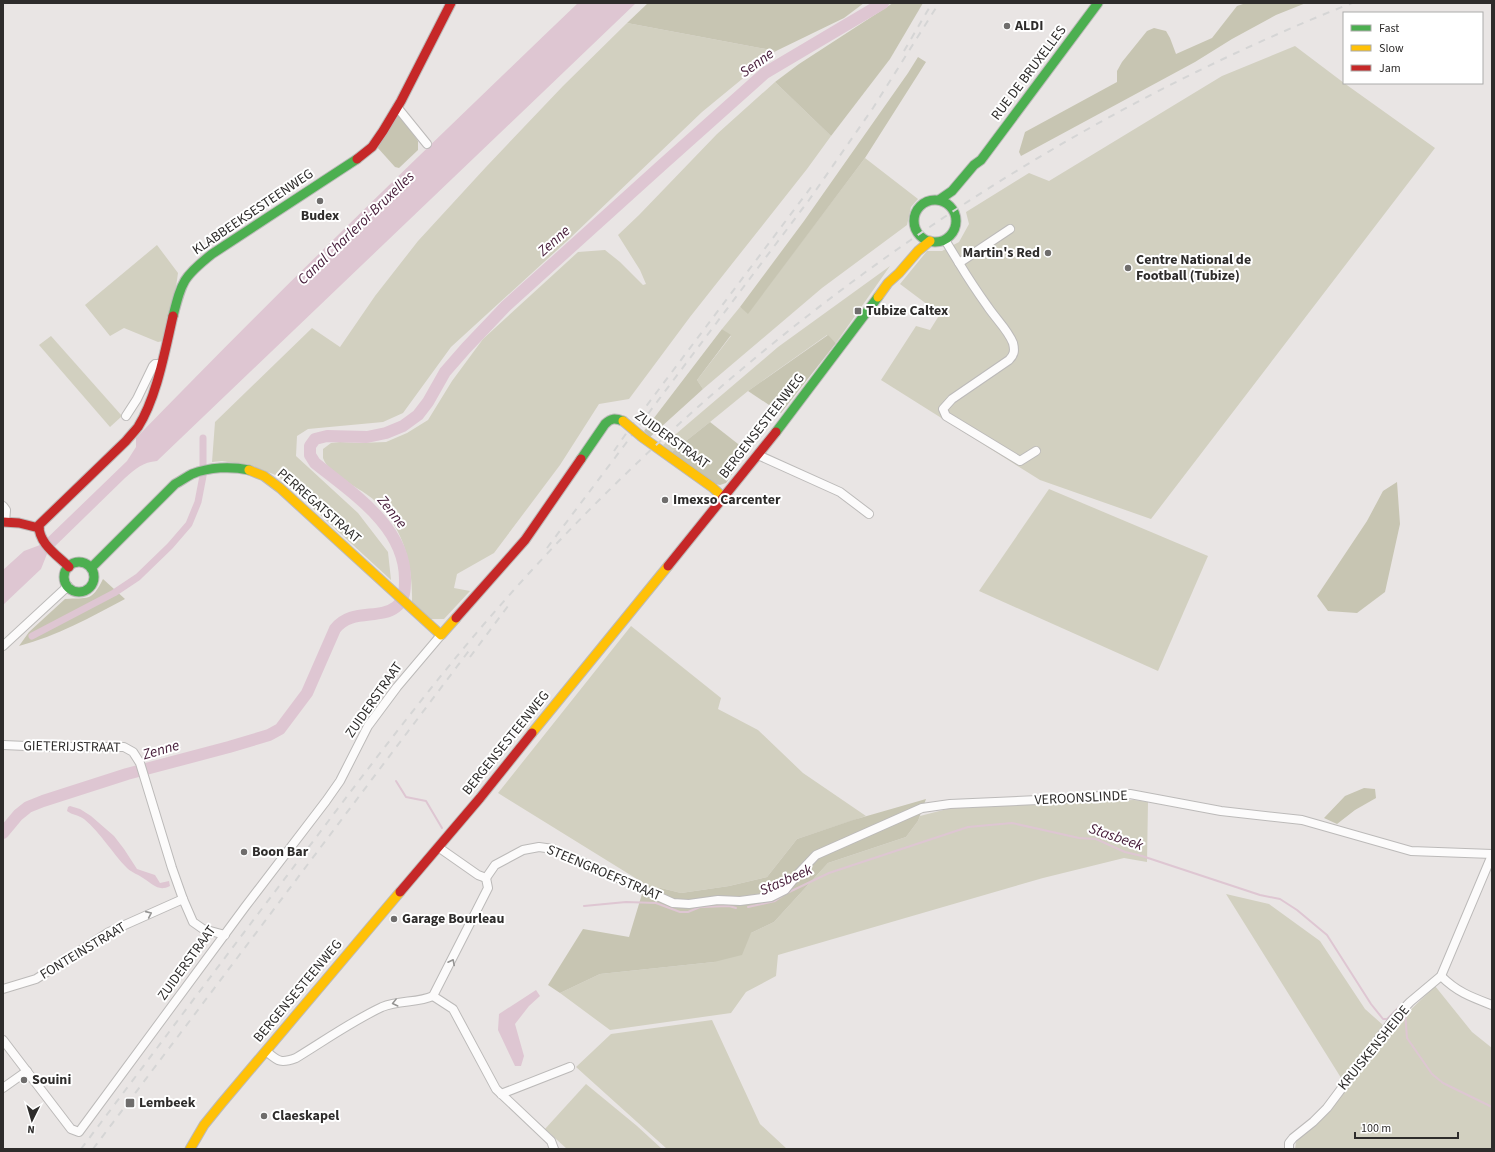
<svg xmlns="http://www.w3.org/2000/svg" width="1495" height="1152" font-family="'Source Sans 3',sans-serif">
<style>
.green{fill:#d2d0c0}
.forest{fill:#c7c5b2}
.water{fill:#dec6d2}
.lines{fill:none;stroke-linecap:round;stroke-linejoin:round}
.stream{stroke:#dec6d2;stroke-width:2}
.canal{stroke:#dec6d2;stroke-width:7}
.river{stroke:#dec6d2;stroke-width:12}
.street-casing{stroke:#bcbab9;stroke-width:10}
.fast-casing{stroke:#bcbab9;stroke-width:11}
.slow-casing{stroke:#bcbab9;stroke-width:11}
.jam-casing{stroke:#bcbab9;stroke-width:11}
.street{stroke:#fcfbfb;stroke-width:8}
.fast{stroke:#4caf50;stroke-width:9}
.slow{stroke:#ffc107;stroke-width:9}
.jam{stroke:#c62828;stroke-width:9}
.rail{stroke:#d5d5d5;stroke-width:2;stroke-dasharray:7 7;stroke-linecap:butt}
.slow-bridge-casing{stroke:#bcbab9;stroke-width:11;stroke-linecap:butt}
.slow-bridge{stroke:#ffc107;stroke-width:9}
.oneway{stroke:#959493}
.poi-dot{fill:#6f6d6c;stroke:#fff;stroke-width:1.5}
.labels{text-anchor:middle;dominant-baseline:central;stroke-width:4;stroke-linejoin:round;paint-order:stroke}
.poi-label{font-size:14px;font-weight:bold;fill:#2e2c2b;stroke:#fff;text-anchor:start}
.street-label{font-size:14px;fill:#2e2c2b;stroke:#fff}
.water-label{font-size:15px;font-style:italic;fill:#451b38;stroke:#fff}
</style>
<rect width="100%" height="100%" fill="#e9e5e4"/>
<g class="green">
<polygon points="627,23 776,51 702,112 567,241 451,347 403,413 383,422 308,429 297,436 296,456 358,513 388,552 391,580 278,476 253,466 222,461 212,462 215,422 312,328 340,347 375,296 418,241 486,167 563,86"/>
<polygon points="1295,46 1344,83 1435,148 1151,519 1040,480 881,380 916,326 930,330 940,314 900,284 927,251 942,251 959,242 969,224 966,212 1029,173 1049,181 1222,76"/>
<path d="M775,82L831,136L807,169L690,317L629,399L599,404L560,465L494,553L457,574L454,588L470,591L444,619H431L412,602C413,563 403,528 375,501C362,488 329,476 323,458C323,455 323,451 323,449L331,443L340,442L359,443L386,442L407,433L428,420L452,381L483,339L578,252L605,250L620,262L643,285L646,284L640,270L618,235L639,215L717,134Z"/>
<polygon points="865,158 918,199 911,207 907,225 822,288 703,389 697,380 731,336 722,329 740,307 748,313"/>
<polygon points="157,245 178,273 176,287 163,341 158,342 124,328 110,336 85,305"/>
<polygon points="890,266 836,343 827,335 748,391 710,422 672,452 663,445 778,347"/>
<polygon points="51,336 122,416 110,427 39,345"/>
<polygon points="1049,489 1208,556 1158,671 979,591"/>
<polygon points="631,626 721,698 718,709 758,730 803,773 866,816 797,839 767,877 729,886 681,893 645,884 498,793"/>
<polygon points="1134,800 1148,802 1147,862 1124,858 1043,878 778,955 776,976 746,992 731,1013 610,1030 560,993 600,974 714,962 751,933 774,922 828,863 906,837 918,821 920,816 951,808 1065,802"/>
<polygon points="1226,894 1269,904 1320,941 1365,1009 1383,1025 1343,1081"/>
<polygon points="1435,986 1472,1032 1492,1048 1492,1149 1295,1149 1296,1142 1332,1108 1392,1028"/>
<polygon points="712,1020 760,1124 787,1149 667,1149 576,1067 611,1034"/>
<polygon points="586,1084 637,1126 662,1149 567,1149 545,1129"/>
</g>
<g class="forest">
<polygon points="648,3 864,3 844,18 776,51 627,23"/>
<polygon points="893,3 923,3 890,59 831,136 775,82 799,64"/>
<polygon points="1246,3 1306,3 1276,15 1232,39 1195,62 1021,156 1019,152 1025,132 1117,82 1117,71 1122,62 1147,31 1154,28 1166,31 1170,38 1176,54 1212,38 1237,6"/>
<polygon points="918,57 926,62 865,158 748,314 740,307 804,221 908,73"/>
<polygon points="398,115 402,118 418,141 418,150 399,168 395,167 377,147"/>
<polygon points="722,329 731,335 697,380 703,389 650,437 644,431"/>
<polygon points="828,335 836,343 781,413 748,391"/>
<polygon points="710,422 747,451 726,483 720,485 711,483 672,452"/>
<polygon points="1397,482 1400,524 1385,592 1357,613 1328,611 1317,596 1367,521 1383,491"/>
<path d="M103,579L125,599C91,617 57,636 19,646L29,632L65,599C88,597 91,603 103,579Z"/>
<polygon points="1364,788 1375,789 1376,798 1355,810 1337,824 1324,818 1345,796"/>
<polygon points="926,799 918,821 906,837 828,863 774,922 751,933 742,955 714,962 600,974 560,993 548,985 583,929 629,937 645,884 681,893 729,886 767,877 797,839 853,820"/>
</g>
<g class="water">
<path d="M578,3H636L157,461C143,462 135,469 125,478L47,554L41,569L3,605V570L24,551L40,545L127,461L136,447V438C280,289 429,146 578,3Z"/>
<path d="M70,806L80,809L91,816L114,836L124,849L137,869L155,875L160,883L169,881L170,886C158,892 153,884 143,878C138,874 132,873 127,868C112,853 101,833 84,819C79,815 72,815 67,811L68,807Z"/>
<polygon points="536,990 540,996 529,1006 515,1024 524,1056 521,1066 515,1066 498,1030 499,1014"/>
</g>
<g class="lines">
<g class="stream">
<polyline points="396,781 406,797 426,801 442,828"/>
<polyline points="584,906 626,902 656,903 680,912 688,912 700,907 729,906 736,908"/>
<polyline points="748,907 775,901 785,894 829,873 968,827 1012,823 1079,838 1096,839 1125,852 1142,856 1260,895 1280,899 1297,910 1327,935 1371,1004 1383,1019 1387,1019 1400,1006"/>
<polyline points="1405,1012 1407,1038 1432,1074 1443,1083 1492,1107"/>
</g>
<polyline class="canal" points="32,636 114,593 138,577 170,546 189,524 198,502 203,476 203,438"/>
<path class="river" d="M3,833L18,815L28,807L43,801L127,774L229,747L269,735L280,729L307,693L335,629C351,608 379,620 396,607C405,600 405,589 405,579C405,526 352,493 315,463L310,455V446L315,439L327,436L367,437L386,433L403,426L418,415L428,402L445,372L466,348L506,306L662,165L765,73L883,3"/>
<defs>
<g id="street">
<polyline points="397,107 427,144"/>
<polyline points="945,240 959,263 1010,229"/>
<path d="M959,263C968,278 978,293 988,307C996,319 1008,330 1013,343C1015,351 1014,355 1009,360L952,399L943,409L946,416L1020,461L1036,451"/>
<polyline points="126,416 137,399 153,366 155,364 162,364"/>
<polyline points="758,455 840,492 869,514"/>
<polyline points="3,506 6,510 5,522"/>
<polyline points="3,646 68,586"/>
<polyline points="3,745 50,747 124,747 133,752 140,763 172,868 183,899 193,922 203,929 225,935"/>
<polyline points="438,847 478,875 486,878"/>
<polyline points="486,878 495,865 523,850 539,847 553,849 673,903 689,904 718,900 740,901 771,897 785,890 798,874 816,855 922,808 950,804 1059,799 1130,794 1221,811 1302,820 1411,851 1492,854"/>
<path d="M1441,976C1457,992 1471,997 1492,1005"/>
<polyline points="3,989 36,979 109,932 183,899"/>
<polyline points="433,996 453,1009 496,1089 551,1141 554,1149"/>
<polyline points="3,1040 71,1129 79,1132 245,907 326,801 340,781 368,726 397,687 441,635"/>
<path d="M266,1051C278,1061 280,1064 296,1058C324,1041 352,1021 382,1007C399,1000 418,1003 433,996L488,888L486,878"/>
<polyline points="3,1088 27,1071"/>
<polyline points="501,1094 570,1067"/>
<polyline points="1289,1149 1289,1143 1293,1138 1313,1122 1327,1108 1392,1021 1410,1002 1441,976 1492,855"/>
</g>
<g id="fast">
<circle cx="935" cy="221" r="21"/>
<polyline points="939,200 952,191 974,165 981,160 1098,3"/>
<path d="M173,316C182,281 183,277 212,254L357,159"/>
<polyline points="776,432 878,297"/>
<path d="M581,459L605,424C611,418 615,418 623,421"/>
<circle cx="79" cy="577" r="15"/>
<path d="M91,568L175,484C181,481 186,477 192,474C209,467 231,466 249,470"/>
</g>
<g id="slow">
<polyline points="878,297 888,283 899,273 918,251 930,241"/>
<polyline points="642,437 712,487 724,498"/>
<polyline points="249,470 264,476 280,488 441,635 456,618"/>
<polyline points="532,733 668,566"/>
<polyline points="190,1149 204,1125 221,1104 400,892"/>
</g>
<g id="jam">
<polyline points="357,159 372,147 383,131 401,101 451,3"/>
<polyline points="3,522 19,523 39,528"/>
<polyline points="668,566 776,432"/>
<path d="M69,567C57,555 38,543 39,525L126,441C130,436 134,432 138,427C157,397 165,350 173,316"/>
<polyline points="456,618 525,540 581,459"/>
<polyline points="400,892 480,798 532,733"/>
</g>
</defs>
<use href="#street" class="street-casing"/>
<use href="#fast" class="fast-casing"/>
<use href="#slow" class="slow-casing"/>
<use href="#jam" class="jam-casing"/>
<use href="#street" class="street"/>
<use href="#fast" class="fast"/>
<use href="#slow" class="slow"/>
<use href="#jam" class="jam"/>
<g class="rail">
<polyline points="904,51 932,3"/>
<polyline points="614,451 632,425 815,182"/>
<polyline points="547,548 809,200 873,108 939,3"/>
<polyline points="470,657 511,602"/>
<path d="M81,1149C155,1051 228,953 302,856C376,758 449,660 532,570C758,324 1041,126 1352,3"/>
<polyline points="93,1149 471,648"/>
</g>
<defs>
<polyline id="slow-bridge" points="623,421 642,437"/>
</defs>
<use href="#slow-bridge" class="slow-bridge-casing"/>
<use href="#slow-bridge" class="slow-bridge"/>
</g>
<defs><path id="oneway-chevron" d="M-2-3.5L2.5 0L-2 3.5" fill="none" stroke-width="1.6" stroke-linecap="round" stroke-linejoin="round"/></defs>
<g class="oneway">
<use href="#oneway-chevron" transform="translate(149 914) rotate(-24)"/>
<use href="#oneway-chevron" transform="translate(452 962) rotate(-63)"/>
<use href="#oneway-chevron" transform="translate(395 1003) rotate(166)"/>
</g>
<g class="poi-dot">
<circle cx="1007" cy="26" r="4"/>
<circle cx="320" cy="201" r="4"/>
<circle cx="1048" cy="253" r="4"/>
<circle cx="1128" cy="268" r="4"/>
<rect x="854" y="307" width="8" height="8" rx="2"/>
<circle cx="665" cy="500" r="4"/>
<circle cx="244" cy="852" r="4"/>
<circle cx="394" cy="919" r="4"/>
<circle cx="24" cy="1080" r="4"/>
<rect x="125" y="1098" width="10" height="10" rx="2"/>
<circle cx="264" cy="1116" r="4"/>
</g>
<g class="labels">
<g class="poi-label">
<text x="1015" y="26">ALDI</text>
<text x="320" y="216" text-anchor="middle">Budex</text>
<text x="1040" y="253" text-anchor="end">Martin's Red</text>
<text x="1136" y="260">Centre National de<tspan x="1136" dy="16">Football (Tubize)</tspan></text>
<text x="866" y="311">Tubize Caltex</text>
<text x="673" y="500">Imexso Carcenter</text>
<text x="252" y="852">Boon Bar</text>
<text x="402" y="919">Garage Bourleau</text>
<text x="32" y="1080">Souini</text>
<text x="139" y="1103">Lembeek</text>
<text x="272" y="1116">Claeskapel</text>
</g>
<g class="street-label">
<text transform="translate(1029 73) rotate(-53)">RUE DE BRUXELLES</text>
<text transform="translate(253 212) rotate(-34)">KLABBEEKSESTEENWEG</text>
<text transform="translate(762 426) rotate(-52)">BERGENSESTEENWEG</text>
<text transform="translate(672 440) rotate(36)">ZUIDERSTRAAT</text>
<text transform="translate(319 506) rotate(41)">PERREGATSTRAAT</text>
<text transform="translate(374 700) rotate(-55)">ZUIDERSTRAAT</text>
<text transform="translate(506 743) rotate(-51)">BERGENSESTEENWEG</text>
<text transform="translate(72 747) rotate(1)">GIETERIJSTRAAT</text>
<text transform="translate(1081 798) rotate(-3)">VEROONSLINDE</text>
<text transform="translate(604 873) rotate(23)">STEENGROEFSTRAAT</text>
<text transform="translate(83 951) rotate(-31)">FONTEINSTRAAT</text>
<text transform="translate(187 963) rotate(-54)">ZUIDERSTRAAT</text>
<text transform="translate(298 991) rotate(-50)">BERGENSESTEENWEG</text>
<text transform="translate(1374 1048) rotate(-51)">KRUISKENSHEIDE</text>
</g>
<g class="water-label">
<text transform="translate(757 63) rotate(-36)">Senne</text>
<text transform="translate(356 228) rotate(-44)">Canal Charleroi-Bruxelles</text>
<text transform="translate(554 241) rotate(-42)">Zenne</text>
<text transform="translate(392 512) rotate(51)">Zenne</text>
<text transform="translate(161 750) rotate(-16)">Zenne</text>
<text transform="translate(1116 837) rotate(19)">Stasbeek</text>
<text transform="translate(786 880) rotate(-24)">Stasbeek</text>
</g>
</g>
<rect width="1495" height="1152" fill="none" stroke="#2e2c2b" stroke-width="8"/>
<rect x="1343" y="12" width="140" height="72" fill="#ffffff" stroke="#ababaa"/>
<rect x="1351" y="25" width="20" height="6" fill="#4caf50" stroke="#ababaa"/>
<text x="1379" y="32" font-size="12" fill="#2e2c2b">Fast</text>
<rect x="1351" y="45" width="20" height="6" fill="#ffc107" stroke="#ababaa"/>
<text x="1379" y="52" font-size="12" fill="#2e2c2b">Slow</text>
<rect x="1351" y="65" width="20" height="6" fill="#c62828" stroke="#ababaa"/>
<text x="1379" y="72" font-size="12" fill="#2e2c2b">Jam</text>
<g transform="translate(32 1120) rotate(185)" stroke="#ffffff" stroke-width="3" paint-order="stroke">
<path d="M0-3L7 15L0 10L-7 15Z" fill="#2e2c2b"/>
<text y="-6" font-size="11" font-weight="bold" text-anchor="middle" fill="#2e2c2b">N</text>
</g>
<path d="M1355 1132v6h103v-6" fill="none" stroke="#2e2c2b" stroke-width="2"/>
<text x="1361" y="1132" font-size="12" fill="#2e2c2b" stroke="#ffffff" stroke-width="3" paint-order="stroke">100 m</text>
</svg>
